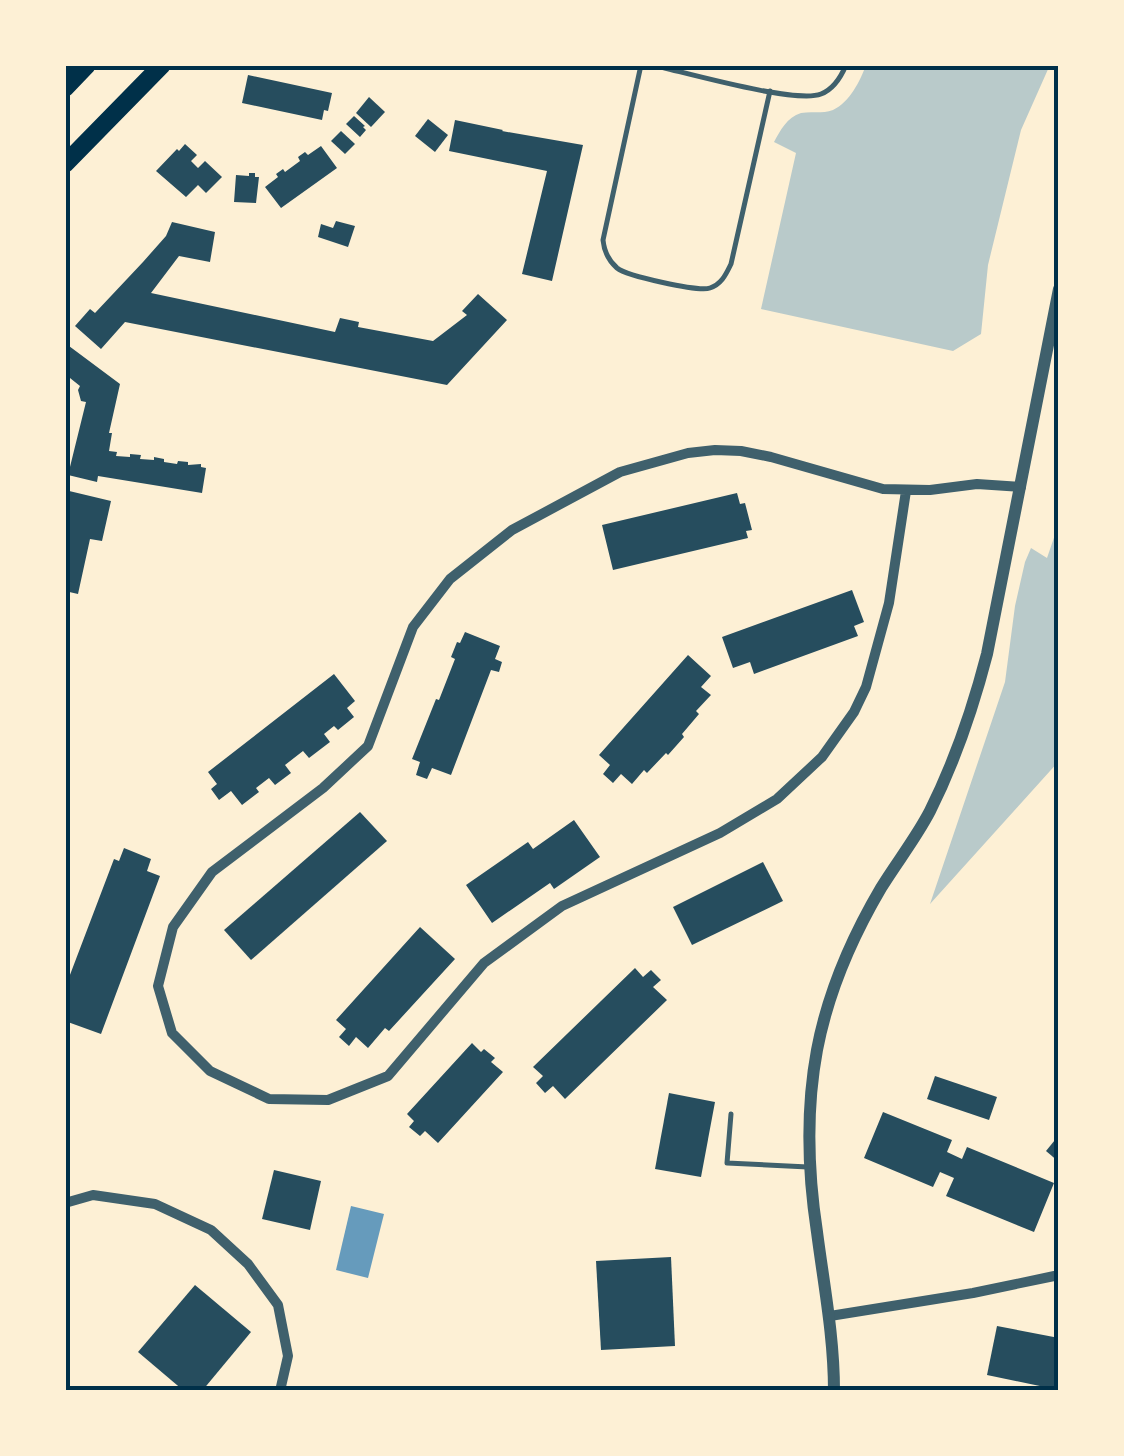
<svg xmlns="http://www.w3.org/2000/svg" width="1124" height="1456" font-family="'Golos Text',sans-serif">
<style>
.green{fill:#b9caca}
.water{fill:#669bbc}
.building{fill:#264d5e}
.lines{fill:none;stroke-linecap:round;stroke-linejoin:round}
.service{stroke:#3f606c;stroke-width:5}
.minor{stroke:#3f606c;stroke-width:10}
.tertiary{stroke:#3f606c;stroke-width:12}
.trunk{stroke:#003049;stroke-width:18}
.neatline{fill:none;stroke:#003049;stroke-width:4}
</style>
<rect width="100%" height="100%" fill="#fdf0d5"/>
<g class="green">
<path d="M866,65H1059V71L1049,67L1021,130L988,265L981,334L953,351L761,309L796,153L774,142C780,131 787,117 801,113C811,111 822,114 833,110C850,102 860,81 866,65Z"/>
<polygon points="1059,523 1059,761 930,904 1005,682 1015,606 1025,562 1031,548 1047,558"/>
</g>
<polygon class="water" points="351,1206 384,1214 368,1278 336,1270"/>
<g class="building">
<polygon points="248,75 332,93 328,111 324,110 322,120 242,103"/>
<polygon points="369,97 385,112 371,127 356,113"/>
<polygon points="354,116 365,126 363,127 366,130 360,137 346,124"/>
<polygon points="428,119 448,135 435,152 415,136"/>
<polygon points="455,120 503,130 502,131 583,145 552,281 522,274 547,171 449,151"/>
<polygon points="341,131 355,144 345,154 331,141"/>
<polygon points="185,144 197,155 191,161 198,168 205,161 222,177 206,193 198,185 186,197 156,171 177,149 179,151"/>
<polygon points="321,146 337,168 281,208 265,187 278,177 276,174 283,169 285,172 300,161 298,157 305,152 308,155"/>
<polygon points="249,173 255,173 255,177 259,177 256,203 234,202 236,175 249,176"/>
<polygon points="336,221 355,226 348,247 318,237 321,224 333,228"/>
<polygon points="172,222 215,232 210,262 179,256 151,293 335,332 340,318 359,322 358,327 433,341 467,315 462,311 478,294 507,320 447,385 125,322 101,349 75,326 90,309 95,313 143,262 166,236"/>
<polygon points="69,346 120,384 109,433 112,433 109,451 117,452 116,456 130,457 130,454 141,455 140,459 154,460 154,457 164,459 164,462 177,464 178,461 188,462 188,465 201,464 201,467 206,468 202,493 98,476 97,482 68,475 86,402 81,401 78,390 80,386 65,374 65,351"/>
<polygon points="65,490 111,501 102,541 90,539 78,594 65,591"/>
<polygon points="737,493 740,504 745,503 752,530 746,531 748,538 613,570 602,525"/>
<polygon points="852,590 864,622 854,626 858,636 754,674 750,662 733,668 722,637"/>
<polygon points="465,632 500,646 495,659 502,662 499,672 491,670 451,775 432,768 427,779 416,775 420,762 412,759 436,699 439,700 455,659 451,657 457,642 460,643"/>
<polygon points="688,655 711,676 701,687 711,695 696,711 699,714 682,734 684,737 668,755 666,753 647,773 644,770 632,784 621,774 613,783 603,774 610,765 599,755"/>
<polygon points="334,674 355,701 347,708 354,717 338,730 334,726 324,734 330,742 309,758 303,751 285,765 291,773 275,785 269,778 256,788 259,792 242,805 231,791 219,800 211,789 217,784 208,772"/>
<polygon points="360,812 387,841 251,960 224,930"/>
<polygon points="574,820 600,857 554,889 550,883 492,923 466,885 528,842 533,849"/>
<polygon points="124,848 151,859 147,871 160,876 101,1034 65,1021 65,988 114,859 119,861"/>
<polygon points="763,862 783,901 692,945 673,907"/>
<polygon points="420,927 455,959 389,1031 385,1028 368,1048 356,1037 349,1046 339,1037 346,1029 336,1020"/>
<polygon points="635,968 643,977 651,970 661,980 653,987 667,1000 565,1099 553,1086 545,1093 536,1083 543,1076 533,1067"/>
<polygon points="472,1043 481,1052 484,1049 495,1058 491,1062 503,1072 438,1143 425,1131 420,1136 409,1127 414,1121 407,1114"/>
<polygon points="935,1076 997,1097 989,1120 927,1099"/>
<polygon points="669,1093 715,1102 701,1177 655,1169"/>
<polygon points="883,1112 952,1140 947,1152 962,1159 967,1147 1054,1183 1034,1232 946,1196 954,1178 940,1172 933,1187 864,1158"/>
<polygon points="1059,1135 1059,1162 1046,1151"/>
<polygon points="274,1170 321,1181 310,1230 262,1219"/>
<polygon points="671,1257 675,1346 601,1350 596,1261"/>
<polygon points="195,1285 251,1332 202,1391 184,1391 138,1352"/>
<polygon points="997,1326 1059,1338 1059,1390 987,1375"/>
</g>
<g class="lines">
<g class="service">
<path d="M641,65L603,240C604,250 609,261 617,268C627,276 698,292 710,288C722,284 726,274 731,264L770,91"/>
<path d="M652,65C684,72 795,104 821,94C834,89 841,77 846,65"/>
<polyline points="731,1114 727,1163 808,1167"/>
</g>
<g class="minor">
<polyline points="906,491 889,603 866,687 854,712 822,757 777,799 720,833 562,906 484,963 388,1076 328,1100 269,1099 210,1071 172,1033 158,986 173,927 212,872 323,788 368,746 413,627 450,579 512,530 620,472 688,453 715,450 741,451 771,457 883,489 930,490 977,484 1021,487"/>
<polyline points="65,1203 93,1195 155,1204 211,1230 248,1264 278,1305 288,1356 280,1391"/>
<polyline points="830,1316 973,1293 1059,1275"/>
</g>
<path class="tertiary" d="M834,1391C834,1337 824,1286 817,1232C808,1173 806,1109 817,1050C828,992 851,939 881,888C897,862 916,838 930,811C955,761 973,708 987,654L1059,289"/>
<g class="trunk">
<polyline points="65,88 87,65"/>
<polyline points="65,164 162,65"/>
</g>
</g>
<rect width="1124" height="1456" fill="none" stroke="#fdf0d5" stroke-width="135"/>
<rect x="68" y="68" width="988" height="1320" class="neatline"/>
</svg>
